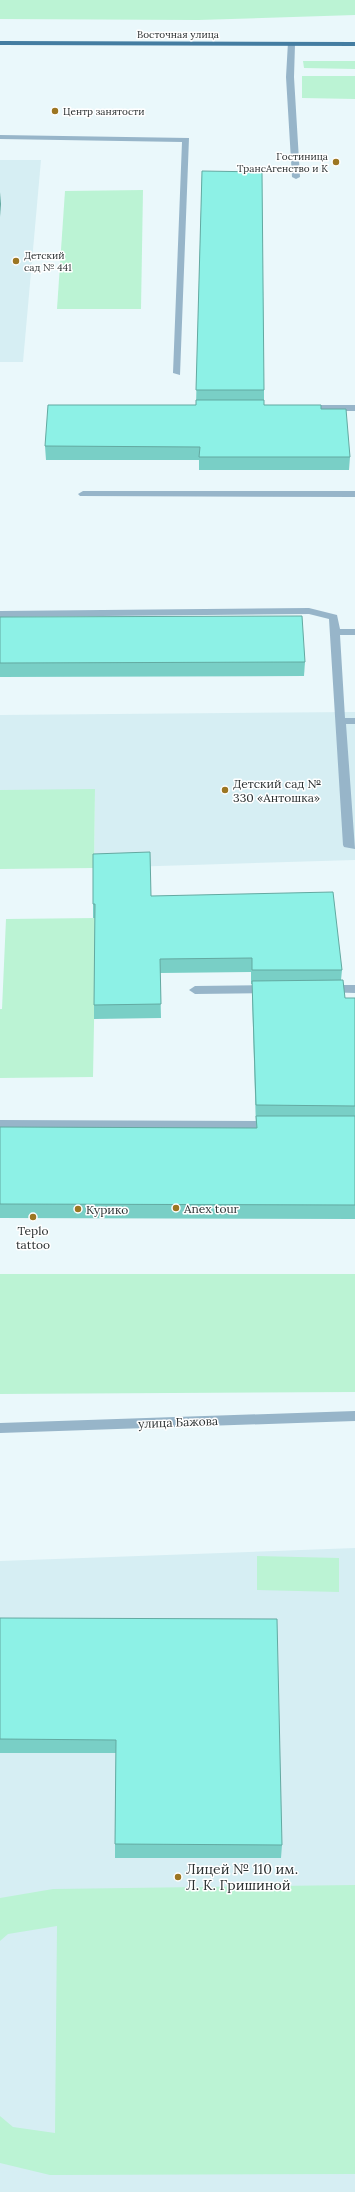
<svg xmlns="http://www.w3.org/2000/svg" width="355" height="2192" font-family="Lora,serif">
<style>
.built{fill:#d6eef3}
.green{fill:#bbf3d4}
.lines{fill:none;stroke-linecap:round;stroke-linejoin:round}
.lane{fill:#97b5c9;fill-rule:evenodd}
.street{fill:#97b5c9;fill-rule:evenodd}
.primary{fill:#447da1;fill-rule:evenodd}
.wall{fill:#79cfc6}
.shaded-wall{fill:#63a9a1}
.building{fill:#8df1e6;stroke:#63a9a1}
.poi-dot{fill:#9c7622;stroke:#fff;stroke-width:1.5}
.labels{text-anchor:middle;dominant-baseline:central;stroke-width:3;stroke-linejoin:round;paint-order:stroke}
.far-street-label{font-size:10px;fill:#2b3132;stroke:#fff}
.far-poi-label{font-size:10px;fill:#2b3132;stroke:#fff;text-anchor:start}
.poi-label{font-size:12px;fill:#2b3132;stroke:#fff;text-anchor:start}
.street-label{font-size:12px;fill:#2b3132;stroke:#fff}
.near-poi-label{font-size:14px;fill:#2b3132;stroke:#fff;text-anchor:start}
</style>
<rect width="100%" height="100%" fill="#eaf8fb"/>
<g class="built">
<polygon points="0,160 41,160 23,362 0,362"/>
<polygon points="355,712 355,860 94,868 95,790 0,790 0,715"/>
<polygon points="355,1548 355,2192 0,2192 0,1561"/>
</g>
<g class="green">
<polygon points="0,0 355,0 355,15 198,20 0,19"/>
<polygon points="303,61 355,61 355,69 304,68"/>
<polygon points="302,76 355,76 355,99 302,98"/>
<polygon points="143,190 141,309 57,309 65,191"/>
<polygon points="95,789 94,868 0,869 0,790"/>
<polygon points="96,918 93,1077 0,1078 0,1009 2,1009 6,919"/>
<polygon points="0,1274 355,1274 355,1392 0,1394"/>
<polygon points="257,1556 339,1558 339,1592 257,1590"/>
<polygon points="355,1885 355,2174 50,2175 0,2163 0,2116 13,2127 55,2133 57,1926 8,1934 0,1941 0,1898 53,1889"/>
</g>
<g class="lines">
<g class="lane">
<polygon points="288,42 295,44 294,77 300,177 296,179 292,177 286,77"/>
<polygon points="0,135 189,138 180,375 173,373 182,142 0,139"/>
<polygon points="355,405 355,411 306,411 302,408 306,405"/>
<polygon points="83,491 355,491 355,497 80,496 78,494"/>
<polygon points="309,608 337,615 340,629 355,629 355,635 340,635 345,718 355,718 355,724 346,724 355,849 344,847 343,845 329,619 309,614 0,617 0,611"/>
<polygon points="268,985 274,989 268,993 195,994 189,990 195,986"/>
<polygon points="328,985 355,985 355,993 324,992 322,989"/>
<polygon points="0,1120 272,1121 278,1125 272,1129 0,1128"/>
</g>
<polygon class="street" points="355,1411 355,1421 0,1433 0,1423"/>
<polygon class="primary" points="0,41 355,42 355,46 0,45"/>
</g>
<g class="wall">
<polygon points="202,171 264,390 264,405 321,409 350,457 349,470 199,470 199,460 46,460 45,446 196,405"/>
<polygon points="0,617 305,662 304,676 0,677"/>
<polygon points="151,896 342,970 341,980 345,998 355,998 355,1219 0,1218 0,1127 256,1128 252,995 252,984 251,984 251,972 160,973 161,1018 94,1019 94,1005 95,918 93,918 93,904"/>
<polygon points="0,1618 282,1845 281,1858 115,1858 115,1844 116,1753 0,1753"/>
</g>
<polygon class="shaded-wall" points="0,192 1,204 0,217"/>
<g class="building">
<polygon points="202,171 262,172 264,390 196,390"/>
<polygon points="196,400 264,400 264,405 321,405 321,409 346,409 350,457 199,457 200,447 45,446 48,405 196,405"/>
<polygon points="302,616 305,662 0,663 0,617"/>
<polygon points="150,852 151,896 333,892 342,970 252,970 252,958 160,959 161,1004 94,1005 95,904 93,904 93,854"/>
<polygon points="343,980 345,998 355,998 355,1106 256,1105 252,981"/>
<polygon points="256,1116 355,1116 355,1205 0,1204 0,1127 257,1128"/>
<polygon points="0,1618 277,1619 282,1845 115,1844 116,1740 0,1739"/>
</g>
<g class="poi-dot">
<circle cx="55" cy="111" r="4"/>
<circle cx="336" cy="162" r="4"/>
<circle cx="16" cy="261" r="4"/>
<circle cx="225" cy="790" r="4"/>
<circle cx="176" cy="1208" r="4"/>
<circle cx="78" cy="1209" r="4"/>
<circle cx="33" cy="1217" r="4"/>
<circle cx="178" cy="1877" r="4"/>
</g>
<g class="labels">
<g class="far-street-label">
<text x="178" y="34">Восточная улица</text>
</g>
<g class="far-poi-label">
<text x="63" y="111">Центр занятости</text>
<text x="328" y="156" text-anchor="end">Гостиница<tspan x="328" dy="12">ТрансАгенство и К</tspan></text>
<text x="24" y="255">Детский<tspan x="24" dy="12">сад № 441</tspan></text>
</g>
<g class="poi-label">
<text x="233" y="783">Детский сад №<tspan x="233" dy="14">330 «Антошка»</tspan></text>
<text x="184" y="1208">Anex tour</text>
<text x="86" y="1209">Курико</text>
<text x="33" y="1230" text-anchor="middle">Teplo<tspan x="33" dy="14">tattoo</tspan></text>
</g>
<g class="street-label">
<text transform="translate(178 1422) rotate(-2)">улица Бажова</text>
</g>
<g class="near-poi-label">
<text x="186" y="1869">Лицей № 110 им.<tspan x="186" dy="16">Л. К. Гришиной</tspan></text>
</g>
</g>
</svg>
